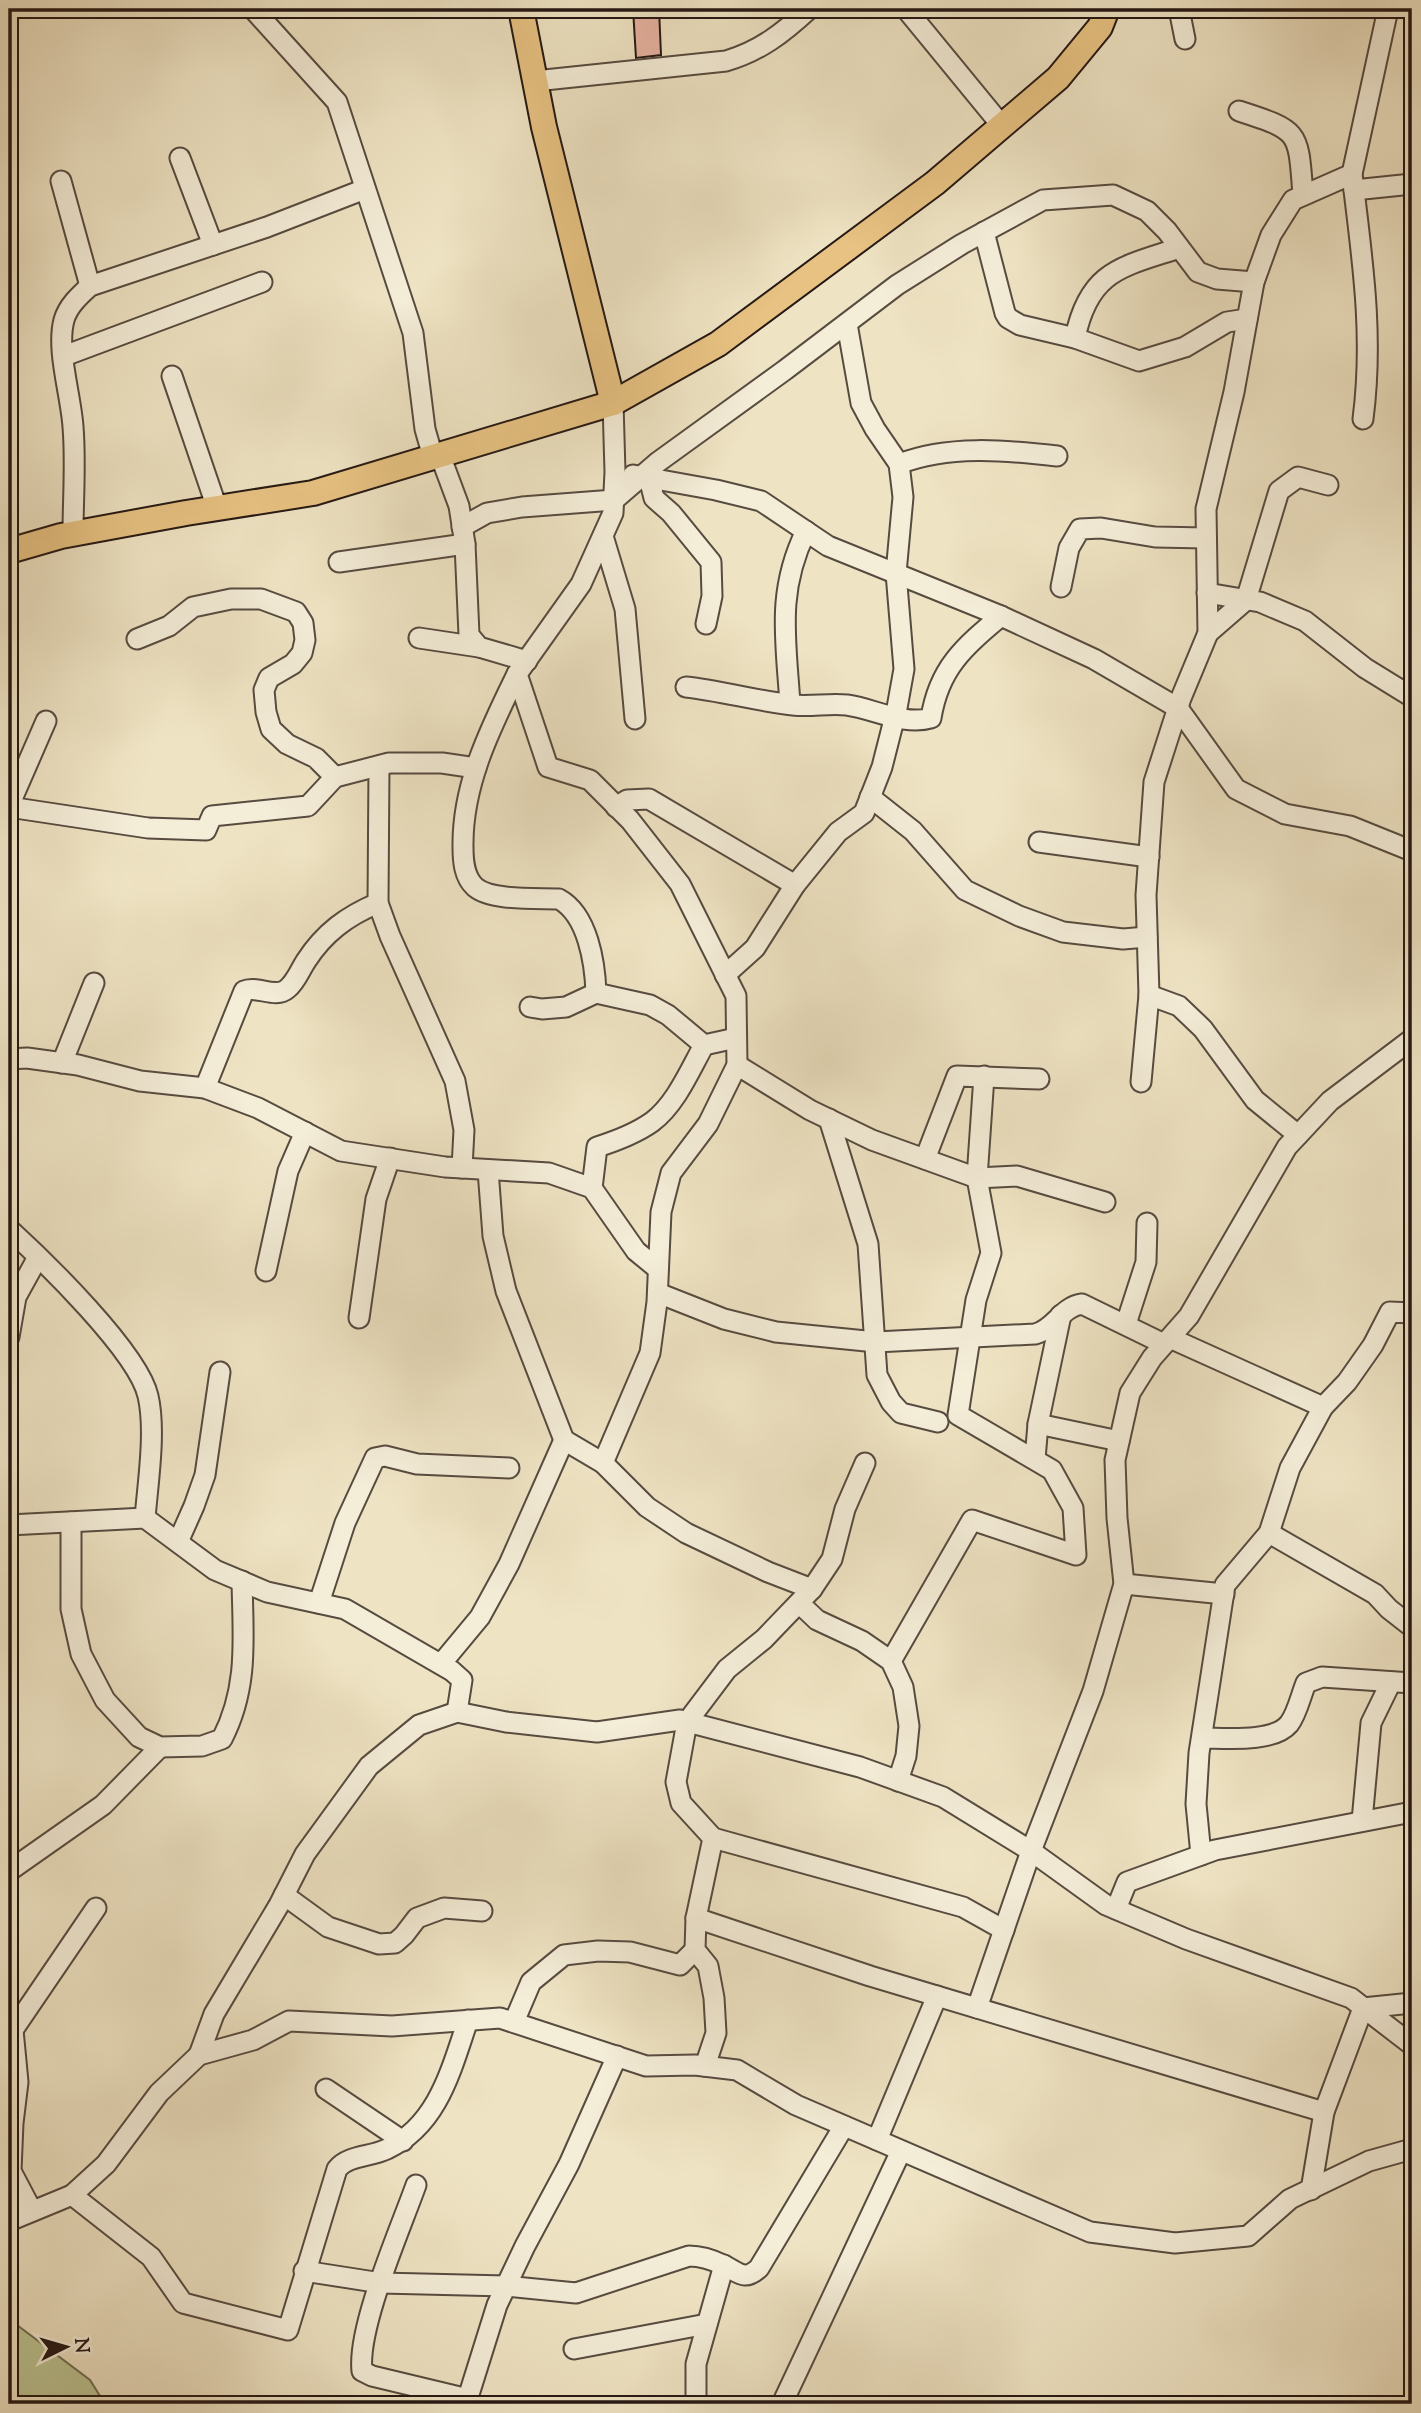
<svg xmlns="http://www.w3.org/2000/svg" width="1421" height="2413" font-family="'Sorts Mill Goudy',serif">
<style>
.green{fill:#bcc392;stroke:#706e53;stroke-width:2}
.building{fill:#e6b2a1;stroke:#251814;stroke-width:2}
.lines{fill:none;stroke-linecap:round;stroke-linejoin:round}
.minor-casing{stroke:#574b40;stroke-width:23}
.major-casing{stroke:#251814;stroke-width:28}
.minor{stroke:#f4edd8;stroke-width:19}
.major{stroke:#e7c282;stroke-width:24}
</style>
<rect width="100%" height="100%" fill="#eee3c3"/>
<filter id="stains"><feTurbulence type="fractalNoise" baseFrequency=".00286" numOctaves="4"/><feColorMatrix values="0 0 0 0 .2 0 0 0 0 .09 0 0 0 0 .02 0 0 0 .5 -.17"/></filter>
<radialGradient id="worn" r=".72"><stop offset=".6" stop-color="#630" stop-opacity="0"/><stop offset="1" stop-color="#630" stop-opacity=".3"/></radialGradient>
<polygon class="green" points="9,2319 90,2380 105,2404 9,2404"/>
<polygon class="building" points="633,9 659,9 661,55 636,58"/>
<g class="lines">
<defs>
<g id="minor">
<polyline points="253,9 337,102 413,333 425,429 433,457"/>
<polyline points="906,9 1002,126"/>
<polyline points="1179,9 1185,39"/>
<path d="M535,81L726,61C760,51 783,33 809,9"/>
<path d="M1239,111C1301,131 1298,131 1303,195"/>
<polyline points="180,158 213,245"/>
<path d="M1352,174C1362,258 1374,334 1363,419"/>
<polyline points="61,181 90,286"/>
<polyline points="1354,190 1412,184"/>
<polyline points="984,232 1005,313 1008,318 1020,325 1075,338 1139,361 1185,347 1227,322 1247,319"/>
<path d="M1075,338C1089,270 1122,267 1179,248"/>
<polyline points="64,356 262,282"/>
<polyline points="172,376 217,508"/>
<polyline points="440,455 459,506 465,544 469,635 479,647 527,661"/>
<path d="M899,464C948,445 1005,450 1057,456"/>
<polyline points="633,475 716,490 761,501 828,546 1001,616 1094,659 1178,708 1236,789 1285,814 1350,826 1412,851"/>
<polyline points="649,478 654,498 671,513 711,562 712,596 706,624"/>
<polyline points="462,527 487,513 522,507 614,500 658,462 785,370 897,285 962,244 1043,200 1113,195 1147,211 1167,231 1198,272 1217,279 1254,282"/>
<path d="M73,534C73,498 76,462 73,427C71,395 56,350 64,320C68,306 79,296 90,286L267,227L365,189"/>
<polyline points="603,536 625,609 635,719"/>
<polyline points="339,562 465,544"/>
<polyline points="1061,587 1069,548 1080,529 1101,528 1155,537 1206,538"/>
<polyline points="1207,593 1260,602 1305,621 1365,668 1412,697"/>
<polyline points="1208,633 1246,600 1279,491 1298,477 1328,485"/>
<polyline points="419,638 479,647"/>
<polyline points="137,639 169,626 193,607 231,599 261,599 296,612 303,623 305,640 302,653 293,664 269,678 264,690 266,712 271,729 287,744 316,758 335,777"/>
<path d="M517,674C490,729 462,785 463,847C463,861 464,877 475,887C491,901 537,898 559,899C588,915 595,963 596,993"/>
<path d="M686,687C722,691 757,701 793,705C811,707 829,703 847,705C875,709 904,726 931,718C939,668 964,647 1001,616"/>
<path d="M790,704C786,640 776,592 806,531"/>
<polyline points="379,766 378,903 390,936 455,1081 464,1130 462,1168"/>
<polyline points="870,797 913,831 965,890 1019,916 1063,932 1123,939 1147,937"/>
<polyline points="9,806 46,721"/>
<polyline points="9,807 148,828 206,830 212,816 308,806 335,777 389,763 442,763 476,768"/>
<polyline points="616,807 627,800 649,799 795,885"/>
<polyline points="1039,842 1149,857"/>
<polyline points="725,975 755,948 795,885 838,832 864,813 882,767 897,708 904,669 896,573 903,497 899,464 875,429 861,403 847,324"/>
<polyline points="530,1007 542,1009 566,1007 596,993 650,1005 668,1015 704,1045"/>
<polyline points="9,1059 27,1058 78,1065 140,1081 205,1088 258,1108 341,1151 445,1167 549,1173 592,1188 636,1251 658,1269"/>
<polyline points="62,1063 94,983"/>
<polyline points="737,1065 810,1110 872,1140 977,1178 1017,1176 1105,1202"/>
<polyline points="1141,1082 1149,995"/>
<path d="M205,1088L244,991C257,985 275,999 287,989C296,982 300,970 306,961C324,933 347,916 378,903"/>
<polyline points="829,1119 868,1244 877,1375 891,1402 901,1413 938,1422"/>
<polyline points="1298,1135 1255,1100 1203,1029 1179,1006 1149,995 1146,895 1154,782 1181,698 1208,633 1206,509 1234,392 1254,282 1271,235 1293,200 1352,174 1388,9"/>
<polyline points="925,1159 957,1076 1039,1079"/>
<polyline points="488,1170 493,1236 506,1291 564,1440 603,1463 647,1507 686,1533 768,1572 812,1589"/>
<path d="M592,1188L597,1147C616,1141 635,1134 652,1122C676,1104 690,1070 704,1045L736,1038"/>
<path d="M9,1229C44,1261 138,1352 148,1396C156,1430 148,1482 145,1518"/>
<polyline points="266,1271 288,1171 305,1132"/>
<path d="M658,1293L724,1319L776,1332L876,1342L1035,1334C1055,1329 1061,1307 1082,1304L1164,1344"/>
<polyline points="359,1318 376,1199 390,1158"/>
<polyline points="1126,1324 1146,1262 1147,1223"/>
<polyline points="9,1337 16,1297 38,1257"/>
<polyline points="1170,1338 1323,1407"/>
<polyline points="1038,1424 1061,1315"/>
<polyline points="1035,1459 1038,1424 1119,1441"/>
<polyline points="603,1463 650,1353 657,1302 661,1212 671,1173 708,1124 737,1065 736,996 680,884 630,820 590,780 548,767 517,674 581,584 613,513 615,472 613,403"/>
<path d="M71,1522V1609L81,1654L105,1700L139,1737L160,1747L202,1746L222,1739C249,1687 243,1637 242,1581"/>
<polyline points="9,1525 145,1518 215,1570 267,1592 345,1609 452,1671 462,1680 457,1712"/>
<polyline points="1269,1533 1375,1594 1389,1609 1412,1627"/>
<polyline points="178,1542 194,1506 205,1475 220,1372"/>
<polyline points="1124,1584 1224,1594"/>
<polyline points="319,1603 345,1523 375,1458 385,1456 417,1464 509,1468"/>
<polyline points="799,1603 817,1620 862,1641 891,1661 903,1687 909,1726 906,1756 898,1781"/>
<polyline points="891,1661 972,1520 1076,1555 1073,1508 1052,1470 958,1415 976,1300 991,1253 977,1178 984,1076"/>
<polyline points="441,1664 480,1617 509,1564 564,1440"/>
<path d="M1202,1738C1225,1738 1273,1743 1289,1724C1297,1714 1301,1695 1306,1683L1322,1677L1412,1683"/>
<polyline points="1362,1821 1371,1723 1391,1682"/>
<polyline points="713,1838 963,1907 1004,1930"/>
<polyline points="1201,1855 1196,1804 1199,1753 1225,1585 1269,1533 1290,1468 1323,1407 1347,1382 1373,1345 1390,1312 1412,1313"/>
<polyline points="9,1871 103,1805 160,1747"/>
<polyline points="284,1895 328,1927 379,1944 395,1943 404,1935 417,1918 444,1908 482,1911"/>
<polyline points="1116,1909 1127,1882 1215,1850 1412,1812"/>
<polyline points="696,1918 870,1976 1324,2112"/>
<polyline points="977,2008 1031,1851 1093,1691 1124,1584 1117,1518 1115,1460 1130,1393 1152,1358 1189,1316 1287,1147 1330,1101 1412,1039"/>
<polyline points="9,2015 13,2030 18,2082 13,2123 11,2171 32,2211"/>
<polyline points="514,2022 531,1982 564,1955 598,1951 630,1952 680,1965 695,1950"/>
<polyline points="13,2030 96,1908"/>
<polyline points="199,2055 214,2014 279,1905 305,1854 369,1766 419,1725 457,1712 506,1722 597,1732 680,1720 860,1767 943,1797 1031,1851 1106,1905 1186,1939 1351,1998 1412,2045"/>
<polyline points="705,2066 716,2033 714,1998 708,1966 695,1950 696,1918 713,1838 681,1803 676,1782 687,1722 727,1669 764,1639 812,1589 832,1559 845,1509 865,1463"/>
<polyline points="326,2089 403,2141"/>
<polyline points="877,2140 937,1996"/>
<path d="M416,2185C400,2230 357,2327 362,2371L372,2376L468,2399"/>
<polyline points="1311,2190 1324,2112 1363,2008 1412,2003"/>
<path d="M72,2195L151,2257L183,2303L288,2330L337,2169C348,2155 371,2157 387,2149C438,2125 451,2070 468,2020"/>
<polyline points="9,2221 72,2195 106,2164 159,2093 199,2055 253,2040 289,2021 392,2026 500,2018 646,2066 695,2065 737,2070 796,2105 1090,2232 1175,2243 1248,2236 1290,2199 1369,2161 1412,2149"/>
<path d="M304,2271L381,2283L506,2286L576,2293L689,2256C700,2256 713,2260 723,2265C739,2272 744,2282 759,2268L844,2126"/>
<polyline points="574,2349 707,2324"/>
<polyline points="466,2404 497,2305 525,2246 569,2164 617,2056"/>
<polyline points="696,2404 696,2364 724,2265"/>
<polyline points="782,2404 901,2151"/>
</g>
<g id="major">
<polyline points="521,9 544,127 613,403"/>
<polyline points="9,551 61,536 186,513 313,493 613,403 718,344 935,183 1058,78 1100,27 1107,9"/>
</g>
</defs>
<use href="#minor" class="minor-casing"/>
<use href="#major" class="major-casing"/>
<use href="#minor" class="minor"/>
<use href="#major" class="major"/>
</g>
<rect width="1421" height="2413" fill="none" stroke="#eee3c3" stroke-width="35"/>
<rect x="10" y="10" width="1400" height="2392" fill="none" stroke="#251814" stroke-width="3.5"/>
<rect x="18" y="18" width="1386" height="2378" fill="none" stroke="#251814" stroke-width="2"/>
<g transform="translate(66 2347) rotate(85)" stroke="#f4edd8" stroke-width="5" paint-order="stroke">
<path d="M0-5L12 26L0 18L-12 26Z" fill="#251814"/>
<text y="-10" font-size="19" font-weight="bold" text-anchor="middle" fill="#251814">N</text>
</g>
<rect width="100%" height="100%" filter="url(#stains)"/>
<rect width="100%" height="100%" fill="url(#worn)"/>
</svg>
